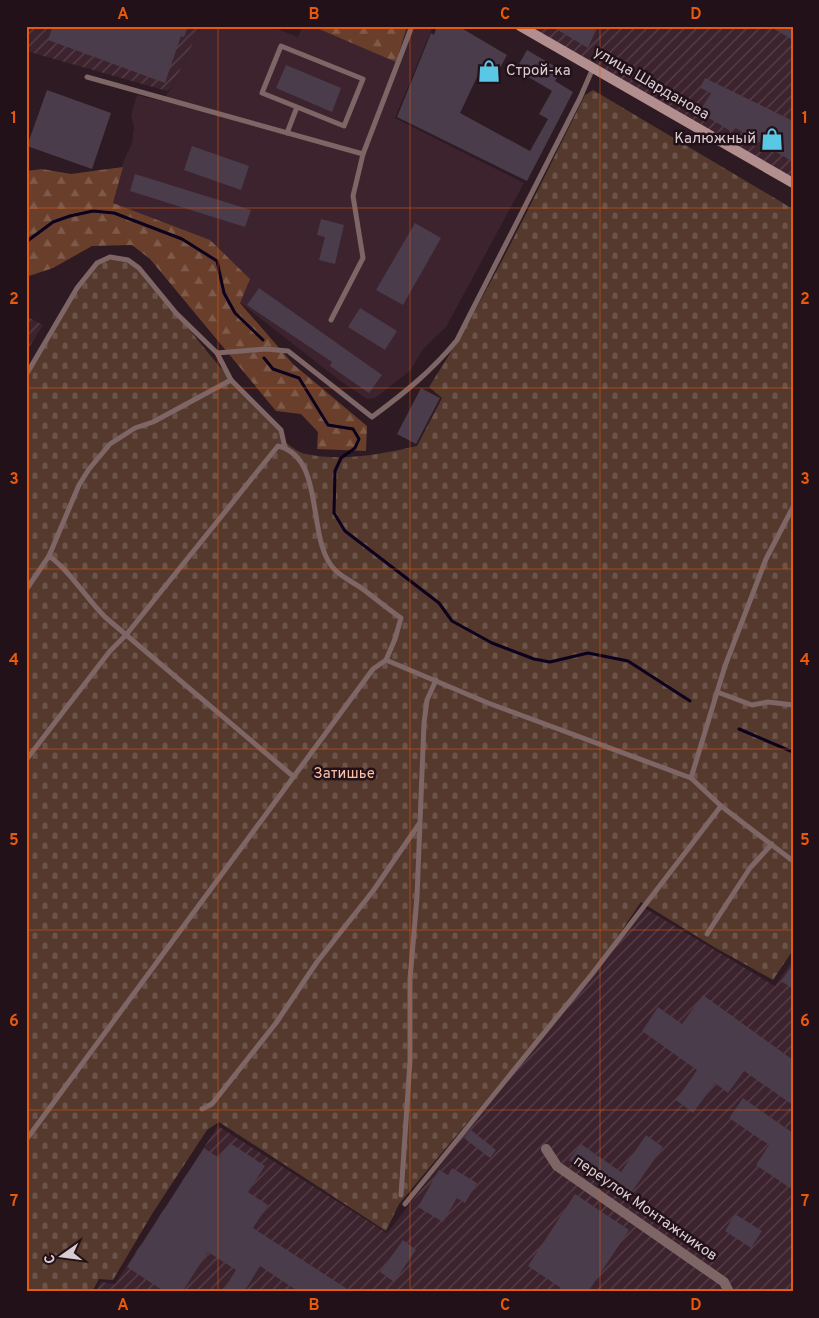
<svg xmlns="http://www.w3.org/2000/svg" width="819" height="1318" font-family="Overpass,sans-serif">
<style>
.built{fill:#3c232e}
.industrial{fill:url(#industrial-furrows)}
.forest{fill:url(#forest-firs)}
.cemetery{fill:url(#cemetery-stones)}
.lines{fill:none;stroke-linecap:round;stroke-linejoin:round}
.stream{stroke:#0c011e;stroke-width:3}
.building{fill:#4b3c4c}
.service{stroke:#7e6666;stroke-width:5}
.minor{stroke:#7e6666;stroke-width:10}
.secondary{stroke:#b38e8e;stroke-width:10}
.grid{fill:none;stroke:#e8590c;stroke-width:1;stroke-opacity:0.55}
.labels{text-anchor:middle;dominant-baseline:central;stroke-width:5;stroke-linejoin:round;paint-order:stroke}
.poi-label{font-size:15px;fill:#dacdd2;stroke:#231119;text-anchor:start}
.street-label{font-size:15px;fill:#dacdd2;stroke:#231119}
.park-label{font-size:15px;fill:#fac0a5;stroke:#231119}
.neatline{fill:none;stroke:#e8590c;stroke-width:2}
.grid-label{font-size:16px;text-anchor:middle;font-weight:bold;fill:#e8590c}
</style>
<defs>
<pattern id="industrial-furrows" width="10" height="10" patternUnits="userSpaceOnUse" patternTransform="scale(1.25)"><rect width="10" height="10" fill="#3c232e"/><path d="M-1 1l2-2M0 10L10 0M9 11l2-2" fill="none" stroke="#58424b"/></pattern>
<pattern id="forest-firs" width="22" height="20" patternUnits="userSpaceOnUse" patternTransform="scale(1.25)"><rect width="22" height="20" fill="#693f2c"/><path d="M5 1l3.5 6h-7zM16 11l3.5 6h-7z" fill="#7e5a4a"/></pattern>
<pattern id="cemetery-stones" width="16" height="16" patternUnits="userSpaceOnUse" patternTransform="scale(1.25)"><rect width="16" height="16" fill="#54392c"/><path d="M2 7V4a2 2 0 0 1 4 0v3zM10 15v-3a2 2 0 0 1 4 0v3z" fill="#6c544a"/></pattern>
</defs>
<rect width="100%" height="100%" fill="#2d1a22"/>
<polygon class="built" points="201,26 270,26 298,37 302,27 318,29 319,26 433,26 395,118 524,183 446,327 423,349 411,370 375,398 367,399 339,380 113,203 124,160 132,143 134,127 131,115 137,95 162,101 172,87"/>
<g class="industrial">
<polygon points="26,26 201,26 172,87 167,91 26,51"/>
<polygon points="520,26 793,26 793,183"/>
<polygon points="26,316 43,325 26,352"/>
<polygon points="643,907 775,986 793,960 793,1292 95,1292 101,1282 115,1284 218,1126 387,1233"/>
</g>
<g class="forest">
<polygon points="319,26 407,26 396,62 319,29"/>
<polygon points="123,167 113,203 210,240 250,279 240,303 293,364 367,426 366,451 317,449 318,432 301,414 276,411 150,259 132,245 92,246 53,268 26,277 26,171 42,169 71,174"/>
</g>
<path class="cemetery" d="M593,90L793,209V950L773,980L714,947L641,902L592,974L399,1204L386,1231L219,1122L207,1130L152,1214L113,1280L99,1279L92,1292H26V374L74,290L101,259L133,261L219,366L280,427L286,443C292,447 299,453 306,454C342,462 382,454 417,446L442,398L429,387C489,294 536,193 585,95Z"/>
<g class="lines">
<g class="stream">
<polyline points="26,242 53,222 70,216 93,211 114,213 182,239 217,261 224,293 235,313 263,340"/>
<polyline points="264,358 273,369 299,378 328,425 353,429 359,439 355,448 341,458 335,471 334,513 345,531 439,603 452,621 492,643 534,659 550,662 588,653 628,661 690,701"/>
<polyline points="739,729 793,752"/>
</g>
</g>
<g class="building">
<polygon points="53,26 181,26 187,29 184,37 181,36 165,83 48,40"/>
<polygon points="437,26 464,26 463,29 507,55 492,83 478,75 460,113 530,151 548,119 539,114 552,91 520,72 523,66 519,64 527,50 561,70 555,81 573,92 527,181 397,117 431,33 434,35"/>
<polygon points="551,26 587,26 596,30 588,48"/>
<polygon points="769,26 793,26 793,40"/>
<polygon points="286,65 341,88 332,112 276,88"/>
<polygon points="705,78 793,121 793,162 734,127 732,132 699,112 711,93 700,88"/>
<polygon points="47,90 111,113 92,169 27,146"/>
<polygon points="192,146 249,166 241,190 184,170"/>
<polygon points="135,174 251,210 245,227 130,191"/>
<polygon points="321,219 344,225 335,264 319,260 325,237 317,235"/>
<polygon points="415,223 441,238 403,305 376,290"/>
<polygon points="259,288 382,375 369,393 330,366 332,362 247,305"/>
<polygon points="360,308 397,331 385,350 348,327"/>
<polygon points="421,388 440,398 416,444 397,434"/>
<polygon points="793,964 793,989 781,981"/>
<polygon points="703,995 793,1060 793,1105 744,1071 728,1093 715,1083 693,1113 676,1100 697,1070 642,1031 658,1007 682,1024"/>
<polygon points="743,1098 793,1133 793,1183 790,1188 756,1165 769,1145 729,1118"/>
<polygon points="471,1130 496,1150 490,1158 464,1138"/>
<polygon points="646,1135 663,1147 626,1200 569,1160 581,1144 621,1172"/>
<polygon points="230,1143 265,1166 248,1192 268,1205 253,1228 352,1292 299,1292 260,1266 244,1292 222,1292 236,1270 208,1252 182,1292 165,1292 127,1267 204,1148 219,1158"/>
<polygon points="452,1168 477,1183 465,1203 457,1198 443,1222 418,1207 439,1170 448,1175"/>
<polygon points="575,1194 629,1230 588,1292 567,1292 528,1266"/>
<polygon points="735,1214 762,1231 751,1248 725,1231"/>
<polygon points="403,1240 416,1250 394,1282 380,1272"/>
</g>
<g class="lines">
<g class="service">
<polyline points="87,77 363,154 412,26"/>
<polyline points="287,133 297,107 262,93 281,46 363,79 344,126 297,107"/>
<polyline points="331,320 363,258 353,196 363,154"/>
<path d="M26,375L77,288L97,263L110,257L128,260L139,268L176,313L217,353L266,349L288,351L372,417C403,394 432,371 457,340L580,98L593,68"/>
<polyline points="231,380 281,430 285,448"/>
<polyline points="49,556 79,485 89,469 110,444 135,428 153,422 231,380 217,353"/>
<path d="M26,590L49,556C70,571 86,598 105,617L294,777"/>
<polyline points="717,692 752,705 768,702 793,705"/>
<path d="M26,760L110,651L126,635L278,446C327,458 305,540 335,570C343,578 355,583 364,590C376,599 388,609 401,618L395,639L386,660"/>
<polyline points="721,806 793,861"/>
<polyline points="707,934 750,868 772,844"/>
<polyline points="202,1109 212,1104 276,1023 317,962 373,891 419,824"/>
<polyline points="26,1140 373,669 386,660 488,703 691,778 725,666 766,559 793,507"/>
<polyline points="401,1195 410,1061 410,979 417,897 424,723 427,700 436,680"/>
<polyline points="405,1204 592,974 721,806 691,778"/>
</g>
<polyline class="minor" points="546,1149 557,1166 724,1282 729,1292"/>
<polyline class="secondary" points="520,26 793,183"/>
</g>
<path class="grid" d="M218,26V1292M410,26V1292M600,26V1292M26,208H793M26,388H793M26,569H793M26,749H793M26,930H793M26,1110H793"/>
<defs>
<symbol id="shop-bare" viewBox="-9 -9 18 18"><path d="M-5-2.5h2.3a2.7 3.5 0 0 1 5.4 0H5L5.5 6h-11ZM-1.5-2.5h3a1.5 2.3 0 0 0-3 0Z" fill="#5ac8e5" stroke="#231119" stroke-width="2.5" paint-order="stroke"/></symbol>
</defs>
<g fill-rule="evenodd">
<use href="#shop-bare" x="473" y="55" width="32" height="32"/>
<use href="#shop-bare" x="756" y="123" width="32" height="32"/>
</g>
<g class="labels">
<g class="poi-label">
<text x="506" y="71">Строй-ка</text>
<text x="756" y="139" text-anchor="end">Калюжный</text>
</g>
<g class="street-label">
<text transform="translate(651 84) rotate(30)">улица Шарданова</text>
<text transform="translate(645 1209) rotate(35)">переулок Монтажников</text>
</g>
<g class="park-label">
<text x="344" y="774">Затишье</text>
</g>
</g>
<rect width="819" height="1318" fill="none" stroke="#231119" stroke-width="55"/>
<g transform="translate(62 1256) rotate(256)" stroke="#231119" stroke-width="4" paint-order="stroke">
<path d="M0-4L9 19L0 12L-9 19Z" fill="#dacdd2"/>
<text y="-8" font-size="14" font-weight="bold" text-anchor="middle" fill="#dacdd2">С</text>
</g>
<rect x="28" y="28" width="764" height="1262" class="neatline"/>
<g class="grid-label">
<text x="123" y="19">A</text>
<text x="314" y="19">B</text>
<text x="505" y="19">C</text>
<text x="696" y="19">D</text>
<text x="14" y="123">1</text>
<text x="805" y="123">1</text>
<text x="14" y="304">2</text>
<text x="805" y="304">2</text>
<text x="14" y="484">3</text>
<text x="805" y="484">3</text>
<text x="14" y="665">4</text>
<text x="805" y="665">4</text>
<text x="14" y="845">5</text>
<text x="805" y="845">5</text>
<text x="14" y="1026">6</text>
<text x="805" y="1026">6</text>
<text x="14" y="1206">7</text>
<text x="805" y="1206">7</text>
<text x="123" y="1310">A</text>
<text x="314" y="1310">B</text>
<text x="505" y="1310">C</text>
<text x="696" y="1310">D</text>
</g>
</svg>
